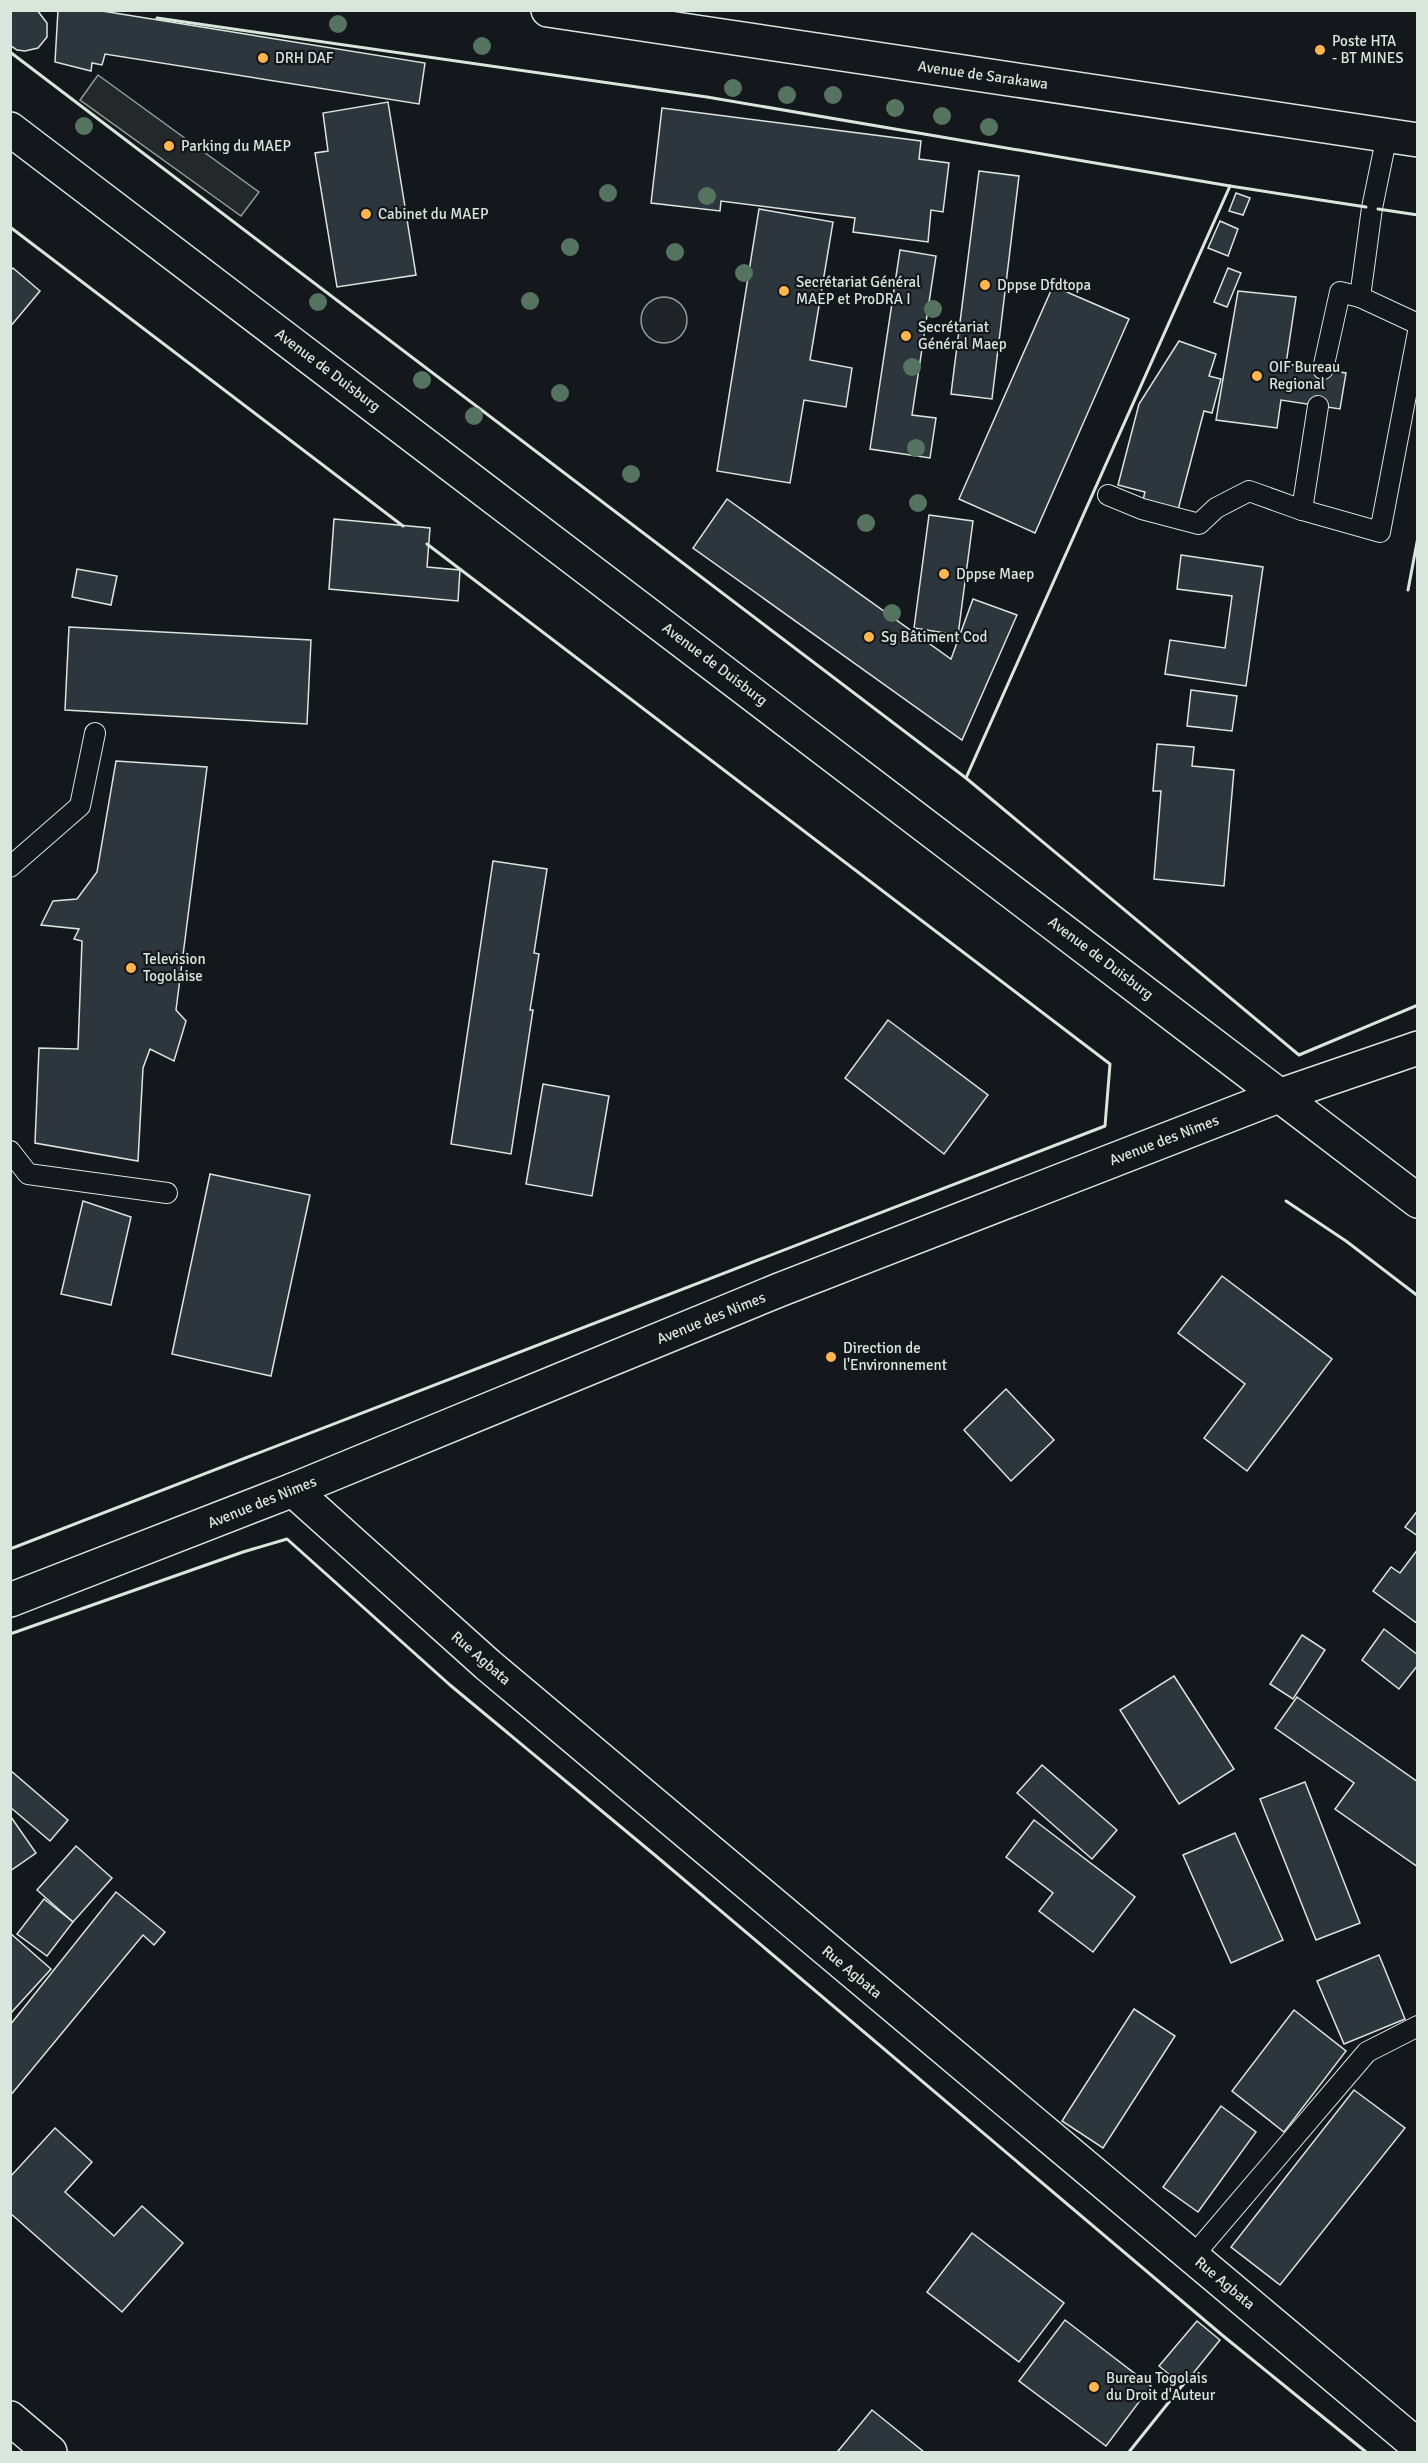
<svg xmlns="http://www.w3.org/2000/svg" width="1428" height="2463" font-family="Signika,sans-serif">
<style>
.green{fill:#202428;stroke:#939e99;stroke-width:1.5}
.parking{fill:#24282b;stroke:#939e99;stroke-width:1.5}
.building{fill:#2c363c;stroke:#d8e6dc;stroke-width:1.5}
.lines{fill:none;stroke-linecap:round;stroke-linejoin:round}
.lane-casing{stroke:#d8e6dc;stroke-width:22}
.street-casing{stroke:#d8e6dc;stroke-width:36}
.secondary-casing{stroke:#d8e6dc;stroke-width:36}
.lane{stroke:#14181c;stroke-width:20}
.street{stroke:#14181c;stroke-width:33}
.secondary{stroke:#14181c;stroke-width:33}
.wall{stroke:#d8e6dc;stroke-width:3}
.tree{fill:#55745f}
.poi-dot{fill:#ffb74d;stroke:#14181c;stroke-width:2}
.labels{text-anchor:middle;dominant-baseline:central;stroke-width:4.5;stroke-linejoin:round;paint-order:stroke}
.poi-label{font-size:15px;fill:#d8e6dc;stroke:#14181c;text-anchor:start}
.street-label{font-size:15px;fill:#d8e6dc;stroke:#14181c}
</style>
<rect width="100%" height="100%" fill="#14181c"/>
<circle class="green" cx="664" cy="320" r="23"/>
<polygon class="parking" points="98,75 259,192 241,216 80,100"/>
<g class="building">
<polygon points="37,10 47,23 47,37 38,48 25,51 17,50 10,45 10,13 14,10"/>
<polygon points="58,10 96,10 425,63 419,104 105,54 102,65 92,63 91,71 55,62"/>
<polygon points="388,102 416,275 337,287 315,153 328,151 323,113"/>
<polygon points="662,108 921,141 919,159 949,163 943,212 931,210 928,242 853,232 855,218 721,201 720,211 651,203"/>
<polygon points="979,171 1019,176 992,399 951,394"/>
<polygon points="1236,193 1250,198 1243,215 1229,211"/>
<polygon points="759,209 833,222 810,360 852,368 846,407 804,400 790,483 717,471"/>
<polygon points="1220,221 1238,229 1228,256 1208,248"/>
<polygon points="900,250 936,256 912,415 936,418 930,458 870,449"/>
<polygon points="13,268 40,291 10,327 10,271"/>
<polygon points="1228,268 1241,273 1227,307 1214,302"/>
<polygon points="1053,286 1129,319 1035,533 959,499"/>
<polygon points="1238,291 1296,297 1286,364 1346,373 1340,409 1281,400 1277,428 1216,420"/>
<polygon points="1179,341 1216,354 1209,376 1221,379 1212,413 1204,411 1178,510 1143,500 1145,492 1118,485 1139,404"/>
<polygon points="727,499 951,659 973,599 1017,615 962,740 693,548"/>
<polygon points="929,515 973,521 958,635 914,628"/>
<polygon points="334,519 430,528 427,567 460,570 458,601 329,589"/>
<polygon points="1181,555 1263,567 1246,686 1165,674 1170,640 1225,648 1232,596 1177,589"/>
<polygon points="77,569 117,576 111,605 72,597"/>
<polygon points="69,627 311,640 307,724 65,710"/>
<polygon points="1191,690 1237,696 1232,731 1187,726"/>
<polygon points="1157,744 1194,747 1192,766 1234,770 1224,886 1154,879 1161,791 1153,791"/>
<polygon points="116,761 207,767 176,1010 186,1021 174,1061 150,1049 143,1068 138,1161 35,1143 39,1048 78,1049 82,941 74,939 79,929 41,925 53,901 77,899 97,872"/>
<polygon points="493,861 547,869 534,953 539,954 530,1010 533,1010 511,1154 451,1144"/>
<polygon points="888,1020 988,1095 944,1154 845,1078"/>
<polygon points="543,1084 609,1096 592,1196 526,1184"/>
<polygon points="210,1174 310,1195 271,1376 172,1354"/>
<polygon points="83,1201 131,1217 111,1305 61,1294"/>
<polygon points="1222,1276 1332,1359 1247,1471 1204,1438 1245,1384 1178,1333"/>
<polygon points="1006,1389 1054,1440 1011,1481 964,1430"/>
<polygon points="1418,1510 1418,1536 1405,1527"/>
<polygon points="1418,1549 1418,1624 1373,1591 1391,1567 1400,1573"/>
<polygon points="1384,1629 1418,1655 1418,1665 1399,1689 1362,1660"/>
<polygon points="1302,1635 1325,1650 1293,1699 1270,1684"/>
<polygon points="1174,1676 1234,1769 1179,1804 1120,1710"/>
<polygon points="1297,1697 1418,1782 1418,1867 1335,1809 1354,1783 1275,1728"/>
<polygon points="1042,1765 1117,1830 1092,1859 1017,1793"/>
<polygon points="10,1770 68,1820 50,1841 10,1807"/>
<polygon points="1305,1782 1360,1923 1316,1940 1260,1799"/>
<polygon points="11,1817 36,1853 10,1871 10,1817"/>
<polygon points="1034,1820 1135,1897 1093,1952 1039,1911 1053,1893 1006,1857"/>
<polygon points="1235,1833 1283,1940 1231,1963 1183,1855"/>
<polygon points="76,1846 112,1878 73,1922 37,1890"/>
<polygon points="116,1892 165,1932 154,1945 143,1935 10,2096 10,2025"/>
<polygon points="44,1899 73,1922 47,1956 17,1934"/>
<polygon points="10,1933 51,1969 10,2014"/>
<polygon points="1379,1955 1405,2019 1344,2044 1317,1981"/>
<polygon points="1134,2009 1175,2036 1103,2148 1062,2121"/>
<polygon points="1294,2010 1346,2051 1284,2132 1232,2091"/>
<polygon points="1354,2090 1405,2128 1280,2285 1231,2247"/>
<polygon points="1221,2106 1256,2132 1198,2212 1163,2187"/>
<polygon points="55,2128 92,2162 65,2192 114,2236 142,2206 183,2243 122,2312 10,2213 10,2177"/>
<polygon points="972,2233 1064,2303 1019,2362 927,2292"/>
<polygon points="1065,2320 1151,2386 1106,2446 1019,2381"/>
<polygon points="1197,2321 1220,2340 1183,2386 1159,2366"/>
<polygon points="872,2410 924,2452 840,2452 838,2451"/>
</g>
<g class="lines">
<defs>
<g id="lane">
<polyline points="1360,297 1372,208 1387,135"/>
<polyline points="1323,369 1340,292 1360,297 1418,324"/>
<polyline points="1108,495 1142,509 1199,524 1216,508 1249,491 1302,510 1380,532 1418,332"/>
<polyline points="1302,510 1318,406"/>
<polyline points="10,867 80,806 95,733"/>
<polyline points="10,1151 28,1174 167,1193"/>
<polyline points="1193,2256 1367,2052 1418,2026"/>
</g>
<g id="street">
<polyline points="548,10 1418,140"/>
<polyline points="293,1490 488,1665 1418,2446"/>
<polyline points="10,1600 293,1490 779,1290 1281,1095 1418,1048"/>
<polyline points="10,2418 50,2452"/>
</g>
<polyline id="secondary" points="10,129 1418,1201"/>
</defs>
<use href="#lane" class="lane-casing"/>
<use href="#street" class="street-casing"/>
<use href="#secondary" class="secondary-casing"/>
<use href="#lane" class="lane"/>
<use href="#street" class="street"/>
<use href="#secondary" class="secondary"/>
<g class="wall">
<polyline points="157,18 707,97 1230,186 966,778"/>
<polyline points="10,52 966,778 1299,1055 1418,1005"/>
<polyline points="1230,186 1366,207"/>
<polyline points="1378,209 1418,215"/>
<polyline points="10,227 403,526"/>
<polyline points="1408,590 1418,537"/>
<polyline points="1286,1201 1346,1241 1418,1296"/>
<polyline points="10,1549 1105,1126 1110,1064 427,544"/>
<polyline points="10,1634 243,1552 287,1539 450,1685 656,1856 1222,2335 1366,2452"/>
<polyline points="1129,2452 1185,2382"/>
</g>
</g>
<g class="tree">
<circle cx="338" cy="24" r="9"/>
<circle cx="482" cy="46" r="9"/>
<circle cx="733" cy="88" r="9"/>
<circle cx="787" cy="95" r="9"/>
<circle cx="833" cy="95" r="9"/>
<circle cx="895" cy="108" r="9"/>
<circle cx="942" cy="116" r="9"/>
<circle cx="84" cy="126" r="9"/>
<circle cx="989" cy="127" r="9"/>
<circle cx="608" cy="193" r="9"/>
<circle cx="707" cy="196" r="9"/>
<circle cx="570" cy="247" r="9"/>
<circle cx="675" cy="252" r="9"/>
<circle cx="744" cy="273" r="9"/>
<circle cx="530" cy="301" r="9"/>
<circle cx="318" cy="302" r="9"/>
<circle cx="933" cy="309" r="9"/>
<circle cx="912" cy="367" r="9"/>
<circle cx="422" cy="380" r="9"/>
<circle cx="560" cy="393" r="9"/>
<circle cx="474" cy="416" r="9"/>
<circle cx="916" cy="448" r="9"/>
<circle cx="631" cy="474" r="9"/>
<circle cx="918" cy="503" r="9"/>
<circle cx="866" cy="523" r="9"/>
<circle cx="892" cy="613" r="9"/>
</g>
<g class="poi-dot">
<circle cx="1320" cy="50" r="6"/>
<circle cx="263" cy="58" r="6"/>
<circle cx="169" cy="146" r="6"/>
<circle cx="366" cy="214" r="6"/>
<circle cx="985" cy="285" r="6"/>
<circle cx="784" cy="291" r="6"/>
<circle cx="906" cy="336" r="6"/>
<circle cx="1257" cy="376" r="6"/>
<circle cx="944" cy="574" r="6"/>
<circle cx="869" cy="637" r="6"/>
<circle cx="131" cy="968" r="6"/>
<circle cx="831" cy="1357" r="6"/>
<circle cx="1094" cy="2387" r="6"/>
</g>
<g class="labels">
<g class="poi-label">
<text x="1332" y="41">Poste HTA<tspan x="1332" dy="17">- BT MINES</tspan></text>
<text x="275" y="58">DRH DAF</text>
<text x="181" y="146">Parking du MAEP</text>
<text x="378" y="214">Cabinet du MAEP</text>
<text x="796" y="282">Secrétariat Général<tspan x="796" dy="17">MAEP et ProDRA I</tspan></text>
<text x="997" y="285">Dppse Dfdtopa</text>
<text x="918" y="327">Secrétariat<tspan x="918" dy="17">Général Maep</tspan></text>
<text x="1269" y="367">OIF Bureau<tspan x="1269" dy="17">Regional</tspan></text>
<text x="956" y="574">Dppse Maep</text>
<text x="881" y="637">Sg Bâtiment Cod</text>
<text x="143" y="959">Television<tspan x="143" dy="17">Togolaise</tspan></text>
<text x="843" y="1348">Direction de<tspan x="843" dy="17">l'Environnement</tspan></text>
<text x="1106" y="2378">Bureau Togolais<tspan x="1106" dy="17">du Droit d'Auteur</tspan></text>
</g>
<g class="street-label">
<text transform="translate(983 75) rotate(8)">Avenue de Sarakawa</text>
<text transform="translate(328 370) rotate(37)">Avenue de Duisburg</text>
<text transform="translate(715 664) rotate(37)">Avenue de Duisburg</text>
<text transform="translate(1101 958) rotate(37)">Avenue de Duisburg</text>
<text transform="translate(1164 1140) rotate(-21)">Avenue des Nimes</text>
<text transform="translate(711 1318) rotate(-22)">Avenue des Nimes</text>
<text transform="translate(262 1502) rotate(-22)">Avenue des Nimes</text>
<text transform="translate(481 1658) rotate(41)">Rue Agbata</text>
<text transform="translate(852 1972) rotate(40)">Rue Agbata</text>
<text transform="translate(1225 2283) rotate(40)">Rue Agbata</text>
</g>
</g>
<rect width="1428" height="2463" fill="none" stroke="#d8e6dc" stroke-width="24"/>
</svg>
